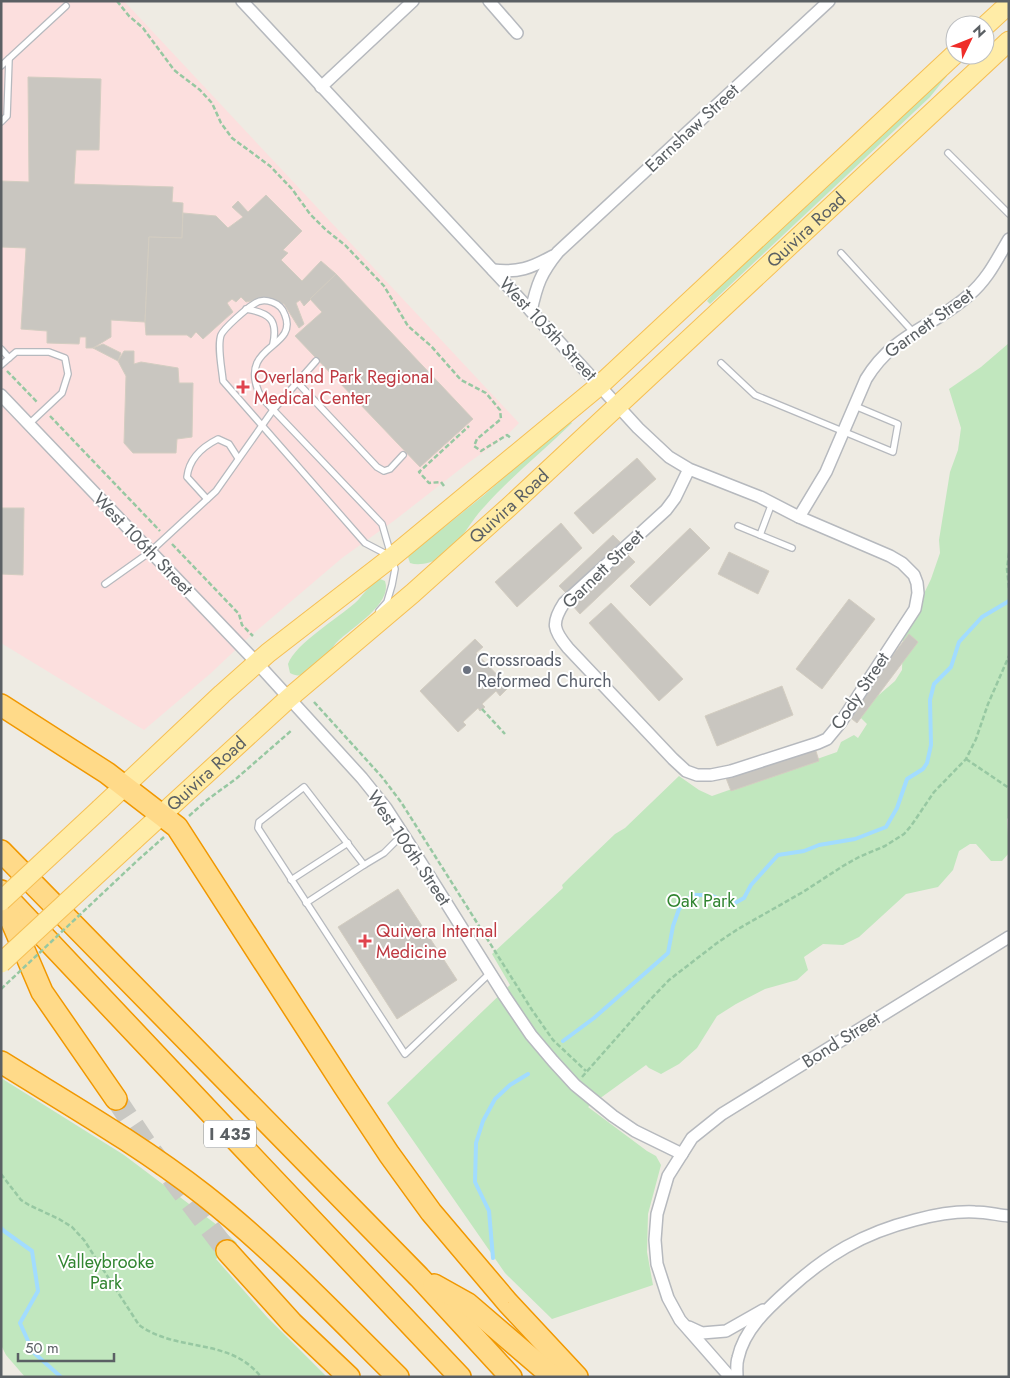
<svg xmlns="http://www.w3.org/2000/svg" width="1010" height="1378" font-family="Jost,sans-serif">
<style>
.medical{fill:#fcdfde}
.green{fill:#c1e7be}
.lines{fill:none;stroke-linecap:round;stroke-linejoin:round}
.stream{stroke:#a2dcff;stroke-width:4}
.building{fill:#c9c6c0;stroke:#d3cdc1}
.motorway-tunnel{stroke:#c9c8c3;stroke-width:21;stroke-dasharray:21 11;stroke-linecap:butt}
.service-casing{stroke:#b6b9be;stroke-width:8}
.minor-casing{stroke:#b6b9be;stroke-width:14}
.primary-casing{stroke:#f6bf54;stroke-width:21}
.motorway-casing{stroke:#f19800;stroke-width:24}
.path{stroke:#97c8a2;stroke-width:2.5;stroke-dasharray:5 2.5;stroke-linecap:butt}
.service{stroke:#fff;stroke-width:5.5}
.minor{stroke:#fff;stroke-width:11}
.primary{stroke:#ffeca7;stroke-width:19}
.motorway{stroke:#ffda89;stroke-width:21}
.primary-bridge-casing{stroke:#f6bf54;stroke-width:21;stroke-linecap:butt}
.path-bridge{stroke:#97c8a2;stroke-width:2.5;stroke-dasharray:5 2.5;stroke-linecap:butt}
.primary-bridge{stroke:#ffeca7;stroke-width:19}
.health-dot{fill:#e0444e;stroke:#fff;stroke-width:2}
.worship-dot{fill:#6b7280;stroke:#fff;stroke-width:2}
.labels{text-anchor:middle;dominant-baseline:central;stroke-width:4;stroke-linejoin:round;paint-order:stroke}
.shield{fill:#fff;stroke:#8c9092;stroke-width:1}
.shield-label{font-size:16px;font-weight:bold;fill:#5b6064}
.street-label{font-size:18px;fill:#5b6064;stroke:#fff}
.health-label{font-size:18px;fill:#be3a42;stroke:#fff;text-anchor:start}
.worship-label{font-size:18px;fill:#5b616d;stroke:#fff;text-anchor:start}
.park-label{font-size:18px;fill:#328531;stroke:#fff}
</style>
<rect width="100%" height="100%" fill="#eeebe3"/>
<polygon class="medical" points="1,1 124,1 519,423 505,437 468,463 395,520 342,558 248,638 211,673 144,730 1,643"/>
<g class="green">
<polygon points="944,73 947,76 930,97 710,304 707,301 729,274"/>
<polygon points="1009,343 1009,817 1007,819 1009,853 1002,861 991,861 976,844 970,844 959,851 953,870 938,887 906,894 859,937 843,945 823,944 804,957 808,970 797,980 765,989 736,1004 717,1016 697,1048 679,1064 661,1074 649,1068 646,1065 588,1107 647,1151 656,1156 661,1165 648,1214 647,1252 653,1285 552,1319 505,1273 387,1103 510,985 492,954 563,888 562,885 569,878 615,834 625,828 679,776 699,790 712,796 837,752 841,742 854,735 858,738 867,724 860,717 860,708 880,694 895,681 902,670 903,637 931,579 940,553 939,540 950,472 958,450 961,428 949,389 981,367"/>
<path d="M569,420L572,423C543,451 512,476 485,506C469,522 460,546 440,558C431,563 419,566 410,563L408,557L412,553L483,496Z"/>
<path d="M380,579L385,581C393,604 351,628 337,642C332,647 329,655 323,660C319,665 311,671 305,674C300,676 295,676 290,673L288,664C296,643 337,619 355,603C364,595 367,586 380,579Z"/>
<polygon points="1,1078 124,1155 217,1225 237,1243 216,1259 267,1317 327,1377 25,1377 6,1355 1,1345"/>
</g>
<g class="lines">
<g class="stream">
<polyline points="563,1041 594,1018 668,953 673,926 679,909 692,895 710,895 729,903 735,903 744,898 751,885 778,855 804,851 819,845 855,839 886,827 897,808 907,779 923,769 927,763 931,745 930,700 934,684 951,667 959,642 982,617 1009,601"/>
<polyline points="1,1228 4,1231 32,1251 38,1291 20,1323 33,1352 61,1377"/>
<polyline points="493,1258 489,1211 475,1182 476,1143 483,1121 495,1099 510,1085 528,1074"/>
</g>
</g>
<g class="building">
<polygon points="28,77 101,79 99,150 76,150 74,184 173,187 172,202 183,203 182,238 149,237 145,322 111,320 111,337 93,348 86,348 86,337 80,337 79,344 47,343 47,331 21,329 26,248 1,247 1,181 29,182"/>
<polygon points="266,195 302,231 283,250 288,253 281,260 302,281 321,261 336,274 304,306 300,300 296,303 304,324 299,328 284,304 265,298 246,302 241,297 236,302 232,299 227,303 233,312 203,339 196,332 191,338 187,335 146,335 145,322 149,237 182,238 183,213 216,216 228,228 243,217 232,207 238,201 248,212"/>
<polygon points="336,274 473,419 420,467 295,336 322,312 310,299"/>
<polygon points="103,344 121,353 118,361 93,348"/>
<polygon points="124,351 134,351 134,364 141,362 178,368 179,383 193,383 192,437 177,439 176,453 133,453 124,443 126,376 118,361"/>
<polygon points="637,458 656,479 593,534 574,513"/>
<polygon points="1,508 24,508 23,575 1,574"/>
<polygon points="561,523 582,548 517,607 495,582"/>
<polygon points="690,528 710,548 650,606 630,586"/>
<polygon points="613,535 622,544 568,595 559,586"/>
<polygon points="729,552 769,571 758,594 718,574"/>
<polygon points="626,553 635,562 580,614 572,605"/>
<polygon points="849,599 875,619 822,689 796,669"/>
<polygon points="611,603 683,679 659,701 589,623"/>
<polygon points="909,634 918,642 857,723 847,715"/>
<polygon points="475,639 483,647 476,653 509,687 500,696 496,691 482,704 485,707 480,711 478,708 463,722 466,725 458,732 420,691"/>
<polygon points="782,686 793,715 717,746 705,716"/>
<polygon points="815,748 819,761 731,791 726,778"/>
<polygon points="398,889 457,980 397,1019 338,927"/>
</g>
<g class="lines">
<polyline class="motorway-tunnel" points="116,1099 146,1144 227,1251"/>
<defs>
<g id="service">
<polyline points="1,66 66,6"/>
<polyline points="1,122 7,116 9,59"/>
<polyline points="948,153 1009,214"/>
<polyline points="841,253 913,332"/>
<path d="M246,309C270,313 278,320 273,344"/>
<polyline points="1,349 9,358"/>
<polyline points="721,363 755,395 893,452 898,424 855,406"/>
<polyline points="1,365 16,352 49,352 65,358 68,374 62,393 29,424"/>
<polyline points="297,382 377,467 384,471 390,469 403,455"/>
<path d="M207,499L187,477C189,459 202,447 218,439L229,444L238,458"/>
<polyline points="738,526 760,535 772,503"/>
<polyline points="760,535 792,548"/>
<polyline points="105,584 150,552 216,491 273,410 316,361"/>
<path d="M379,611L387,602L392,585L395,569L382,524L261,397C256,387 252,374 257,363C265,344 295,340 285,315C283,309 278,304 272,302C266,300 259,300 254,304C247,308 224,328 221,335C217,346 222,369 223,381L365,543L388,555"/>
<polyline points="403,834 384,853 364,865 304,787 259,822 258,828 405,1054 490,973"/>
<polyline points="291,880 348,843"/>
<polyline points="306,903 364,865"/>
</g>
<g id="minor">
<path d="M242,1L531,311L638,428L669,457L689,469L760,497L799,517L890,556L902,563L914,575L917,583L918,593L915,609L841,722L827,739L818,743L731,771L711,775H697L686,771L673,759L568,648C553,630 551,623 564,603L666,510L675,498L689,469"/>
<polyline points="489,1 517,33"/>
<polyline points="321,87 413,1"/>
<path d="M493,270C518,273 531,268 553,256"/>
<path d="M531,311C537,284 541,273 558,252L829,1"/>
<polyline points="1,395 257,663 362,778 386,808 408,842 504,995 531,1035 553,1061 575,1085 613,1116 635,1131 682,1154"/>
<path d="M799,517L826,472L866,379C894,333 932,328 969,295C988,279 997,259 1009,239"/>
<polyline points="689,1327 702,1333 726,1331 763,1310"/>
<polyline points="730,1377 680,1320 668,1298 657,1264 655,1240 657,1214 668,1176 692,1138 722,1114 1009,937"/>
<path d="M737,1377C737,1371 736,1364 738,1358C744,1330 767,1309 787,1291C826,1255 863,1233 915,1220C934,1215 955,1211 975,1212C986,1212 998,1215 1009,1216"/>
</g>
<g id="primary">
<polyline points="985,26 1009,4"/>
<polyline points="100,809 222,694 268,653 392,557 600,385 955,54"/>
<path id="s1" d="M134,840L289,698L413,593L510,506L1009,41"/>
</g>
<g id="motorway">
<polyline points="1,705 107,773 177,827 344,1086 389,1154 431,1212 508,1303 577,1377"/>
<polyline points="1,851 419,1277 511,1377"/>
<polyline points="1,891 460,1377"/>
<polyline points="3,901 42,992 116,1099"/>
<path d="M1,1062C70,1105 140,1145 204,1195C274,1250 335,1315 398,1377"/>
<polyline points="227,1251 292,1323 349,1377"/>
<polyline points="434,1285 468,1304 553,1377"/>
</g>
</defs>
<use href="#service" class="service-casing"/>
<use href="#minor" class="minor-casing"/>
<use href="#primary" class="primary-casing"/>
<use href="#motorway" class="motorway-casing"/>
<g class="path">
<polyline points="117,1 129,16 143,28 174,70 200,90 212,103 221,123 232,138 270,166 292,189 310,214 326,230 345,245 384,286 408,326 431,346 461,380 486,393 500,410 501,419 477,439 474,446 481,451 507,435 511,438"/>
<polyline points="7,371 37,402"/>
<polyline points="50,416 160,531"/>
<polyline points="444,486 441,482 429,483 419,472 469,426"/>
<polyline points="172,544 239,614 242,625 253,636"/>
<polyline points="1009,553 1007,569 1009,588"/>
<polyline points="314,702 382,777 401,802 532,1010 553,1040 586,1071"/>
<polyline points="482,709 505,734"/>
<polyline points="966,759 1009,788"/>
<polyline points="189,816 207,800 237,778 292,730"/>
<polyline points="138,860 164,837"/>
<polyline points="582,1077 648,1002 669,980 717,943 738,929 803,892 843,866 859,857 885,846 904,834 911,826 934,792 966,759 976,739 988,704 1009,656"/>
<path d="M1,1174L21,1200L29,1205L59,1219L72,1227L84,1240L139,1325C178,1353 230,1337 261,1377"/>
</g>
<use href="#service" class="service"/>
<use href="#minor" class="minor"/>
<use href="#primary" class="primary"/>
<use href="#motorway" class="motorway"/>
<defs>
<g id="primary-bridge">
<polyline points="1,901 100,809"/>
<polyline points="1,963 134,840"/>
</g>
</defs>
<use href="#primary-bridge" class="primary-bridge-casing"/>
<polyline class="path-bridge" points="1,989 138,860"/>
<use href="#primary-bridge" class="primary-bridge"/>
</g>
<g class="health-dot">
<path d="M240.5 379.5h5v5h5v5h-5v5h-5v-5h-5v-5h5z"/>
<path d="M362.5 933.5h5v5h5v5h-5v5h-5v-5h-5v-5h5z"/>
</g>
<circle class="worship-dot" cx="467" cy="670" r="5"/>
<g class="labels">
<rect class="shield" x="204" y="1120.5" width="52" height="27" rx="4"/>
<g class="shield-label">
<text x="230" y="1134">I 435</text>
</g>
<g class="street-label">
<text transform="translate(692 128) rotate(-43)">Earnshaw Street</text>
<text stroke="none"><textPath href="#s1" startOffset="908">Quivira Road</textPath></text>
<text transform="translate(929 323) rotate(-36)">Garnett Street</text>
<text transform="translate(548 329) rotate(47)">West 105th Street</text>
<text stroke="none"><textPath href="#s1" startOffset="502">Quivira Road</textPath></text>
<text transform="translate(143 544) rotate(46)">West 106th Street</text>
<text transform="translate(603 569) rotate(-44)">Garnett Street</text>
<text transform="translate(860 691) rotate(-56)">Cody Street</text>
<text stroke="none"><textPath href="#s1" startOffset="98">Quivira Road</textPath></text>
<text transform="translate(409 848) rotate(56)">West 106th Street</text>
<text transform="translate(841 1040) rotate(-32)">Bond Street</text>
</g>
<g class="health-label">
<text x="254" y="377">Overland Park Regional<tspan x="254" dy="21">Medical Center</tspan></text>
<text x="376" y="931">Quivera Internal<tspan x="376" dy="21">Medicine</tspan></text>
</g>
<g class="worship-label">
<text x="477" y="660">Crossroads<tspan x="477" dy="21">Reformed Church</tspan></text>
</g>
<g class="park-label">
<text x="701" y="901">Oak Park</text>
<text x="106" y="1262">Valleybrooke<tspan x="106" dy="21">Park</tspan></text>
</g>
</g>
<rect width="1010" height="1378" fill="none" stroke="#5b6064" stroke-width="5"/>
<g transform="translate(970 40) rotate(47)"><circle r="24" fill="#ffffff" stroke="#bdbfc1"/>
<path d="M0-4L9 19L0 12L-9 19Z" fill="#ef2d29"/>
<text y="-8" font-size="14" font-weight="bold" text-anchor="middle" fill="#5b6064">N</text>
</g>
<path d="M18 1353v8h96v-8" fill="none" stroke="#5b6064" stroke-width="2.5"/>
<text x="25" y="1353" font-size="15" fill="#5b6064" stroke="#ffffff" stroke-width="4" paint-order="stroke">50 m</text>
</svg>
